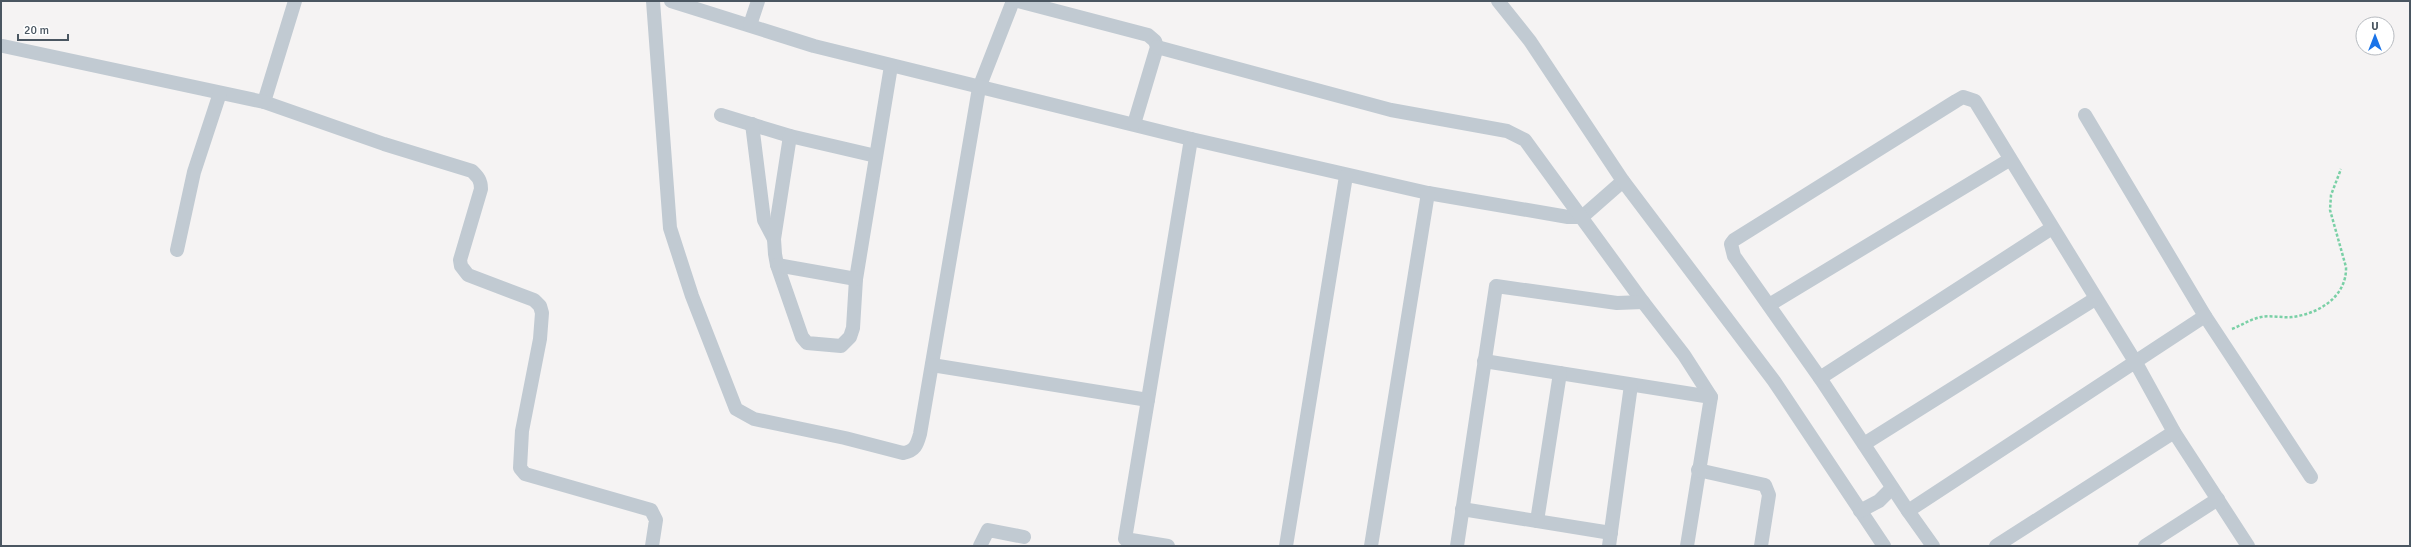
<svg xmlns="http://www.w3.org/2000/svg" width="2411" height="547" font-family="Signika,sans-serif">
<style>
.lines{fill:none;stroke-linecap:round;stroke-linejoin:round}
.path{stroke:#7ad0a6;stroke-width:2.5;stroke-dasharray:3 2;stroke-linecap:butt}
.street{stroke:#c1cad2;stroke-width:14}
</style>
<rect width="100%" height="100%" fill="#f5f3f3"/>
<g class="lines">
<path class="path" d="M2232,329C2242,325 2251,319 2261,317C2271,315 2282,318 2292,317C2318,314 2347,297 2346,267L2330,210L2331,195L2341,169"/>
<g class="street">
<path d="M295,1L264,102L384,144L472,171C478,177 481,180 481,189L460,260L461,266L468,275L534,300L540,306L542,313L540,339L522,431L520,468L525,474L651,510L656,520L652,546"/>
<path d="M653,1L670,228L692,296L736,409L754,419L845,438L903,453C915,451 917,445 920,434L979,88L1013,1"/>
<polyline points="671,1 814,46 1191,139 1428,193 1568,217 1582,217 1623,181"/>
<polyline points="1018,1 1148,35 1155,41 1157,47 1134,124"/>
<polyline points="1498,1 1530,41 1623,181 1774,381 1884,546"/>
<polyline points="750,25 758,1"/>
<polyline points="3,46 264,102"/>
<polyline points="1157,47 1391,110 1507,131 1525,140 1643,302 1684,355 1711,397 1687,546"/>
<polyline points="721,115 790,136 876,156"/>
<polyline points="2085,115 2205,316 2311,477"/>
<polyline points="752,124 764,220 774,239"/>
<polyline points="790,136 774,239 775,254 777,265 802,337 807,343 841,346 850,337 853,328 856,279 891,66"/>
<polyline points="177,250 194,172 220,93"/>
<polyline points="777,265 856,279"/>
<polyline points="1769,305 2009,160"/>
<polyline points="2205,316 1908,511 1820,378 1734,256 1731,244 1734,240 1956,101 1963,97 1975,101 2136,363 2174,432 2248,546"/>
<polyline points="1484,361 1711,397"/>
<polyline points="932,365 1148,400"/>
<polyline points="1820,378 2052,228"/>
<polyline points="1864,444 2095,299"/>
<polyline points="1698,470 1765,485 1769,495 1761,546"/>
<polyline points="1462,509 1611,533"/>
<polyline points="1860,511 1879,501 1892,488"/>
<polyline points="1908,511 1933,546"/>
<polyline points="1537,521 1560,373"/>
<polyline points="980,546 988,530 1024,537"/>
<polyline points="1168,546 1125,539 1191,139"/>
<polyline points="1286,546 1346,176"/>
<polyline points="1371,546 1428,193"/>
<polyline points="1457,546 1496,286 1617,303 1643,302"/>
<polyline points="1609,546 1631,385"/>
<polyline points="1996,546 2174,432"/>
<polyline points="2145,546 2218,499"/>
</g>
</g>
<rect width="2411" height="547" fill="none" stroke="#4a5661" stroke-width="4"/>
<g transform="translate(2375 36)"><circle r="19" fill="#ffffff" stroke="#b7bbc0"/>
<path d="M0-3L7 15L0 10L-7 15Z" fill="#1a73e8"/>
<text y="-6" font-size="11" font-weight="bold" text-anchor="middle" fill="#4a5661">U</text>
</g>
<path d="M18 34v6h50v-6" fill="none" stroke="#4a5661" stroke-width="2"/>
<text x="24" y="34" font-size="12" fill="#4a5661" stroke="#ffffff" stroke-width="3" paint-order="stroke">20 m</text>
</svg>
